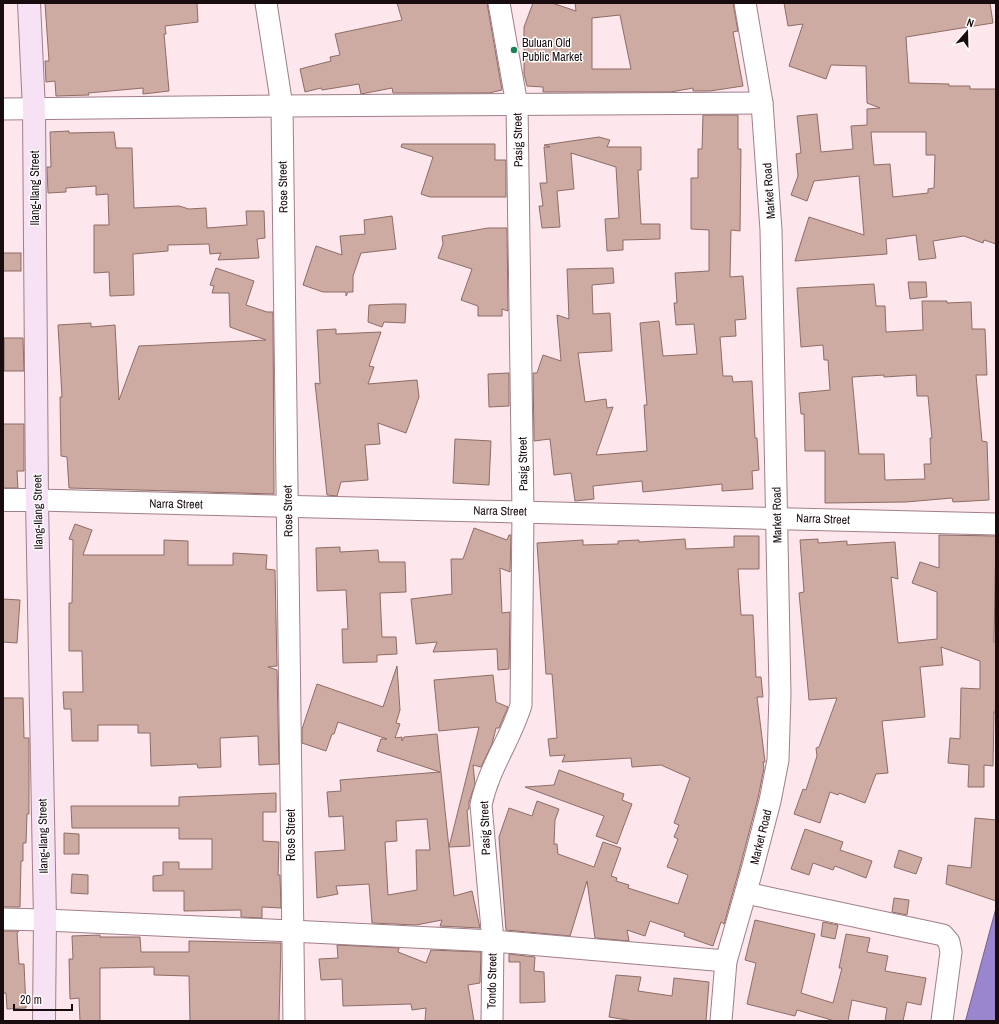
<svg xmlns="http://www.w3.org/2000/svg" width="999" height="1024" font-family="'Archivo Narrow',sans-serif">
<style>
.water{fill:#9986cf;stroke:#726195}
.building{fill:#cdaaa2;stroke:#8d6d66;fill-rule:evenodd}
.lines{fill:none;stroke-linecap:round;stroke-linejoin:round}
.minor-casing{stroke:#a07f88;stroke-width:23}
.tertiary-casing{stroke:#a07f88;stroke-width:24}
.secondary-casing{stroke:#a07f88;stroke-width:24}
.minor{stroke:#fff;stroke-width:21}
.tertiary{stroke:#fff;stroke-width:22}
.secondary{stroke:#f6e1f5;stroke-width:22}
.poi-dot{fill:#1a805b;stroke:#fff;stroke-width:1.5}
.labels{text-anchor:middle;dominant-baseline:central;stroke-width:3;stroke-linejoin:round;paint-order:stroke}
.poi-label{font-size:12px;fill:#180c0f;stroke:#fff;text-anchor:start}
.street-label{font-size:12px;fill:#180c0f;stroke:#fff}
</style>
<rect width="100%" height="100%" fill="#fde6ec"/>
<polygon class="water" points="996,908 996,1021 965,1021 966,1019"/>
<g class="building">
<polygon points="45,3 197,3 198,22 165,26 166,34 164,34 169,91 143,94 143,88 88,93 89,95 56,96 55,81 46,82 45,61 49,61"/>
<polygon points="397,3 487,3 502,90 489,93 393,93 392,88 361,94 359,84 322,90 321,88 305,92 300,69 331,61 330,57 340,55 335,34 402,20"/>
<path d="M533,3H552L576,11L575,3H733L738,31L733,32L743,86L710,91H693V88L671,92H543V87L527,86L524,74V27ZM620,15L631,69H592V18Z"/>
<path d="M784,3H990L993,23L906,37L909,83L949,84V86H970V89H996V244L984,240L983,243L964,236L933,241L936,258L919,260L916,235L886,239L887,254L795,261L809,217L864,235L859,176L814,181L807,201L791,195L798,176L796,154L801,153L797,116L817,114L821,152L853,149L851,126L867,125V109L880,108L867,103L866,66L831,65L826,79L789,66L803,24L788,26ZM871,132H926V155H935L934,188L928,189V193L893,197L890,164L874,165Z"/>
<polygon points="703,115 738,115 738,149 741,149 740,231 731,230 730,277 743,276 746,319 735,320 736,336 720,337 723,376 732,376 733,382 752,381 755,438 757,438 759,470 752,471 753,489 722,491 722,484 643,492 642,481 593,486 594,499 575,501 571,473 554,475 550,439 534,441 534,437 533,373 537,373 543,355 561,361 557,315 569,319 567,269 613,268 614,283 592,285 593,314 610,313 612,351 578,353 585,402 606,399 607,408 613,407 596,455 647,451 644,405 647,405 640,323 659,321 663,356 697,354 694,324 676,325 674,303 677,303 675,273 709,271 709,230 691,229 691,178 698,178 698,149 702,149"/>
<polygon points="69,131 69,133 114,132 116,148 132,148 134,208 179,206 189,209 206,208 207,228 247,225 246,211 264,211 265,238 257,239 259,258 218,260 221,253 210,254 209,244 168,245 168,251 133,254 134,295 110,296 109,272 94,273 94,225 109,225 108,194 96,195 96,186 66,188 66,192 48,193 47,167 51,167 50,132"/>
<polygon points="599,137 610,140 607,147 641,147 641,170 638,170 641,224 660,224 660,239 623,240 623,250 607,251 605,219 619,218 616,167 571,153 574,189 557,191 560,227 542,228 539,206 543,206 540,183 547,183 544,147 550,147 544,145"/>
<polygon points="402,144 495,144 495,160 506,160 506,197 430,197 421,194 433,157 401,147"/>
<polygon points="392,216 396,249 361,253 353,276 353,292 348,292 346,296 346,292 323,292 303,285 316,246 342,255 340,236 365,234 364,220"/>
<polygon points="488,228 507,228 508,311 502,309 502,316 478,316 478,306 461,300 472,269 438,258 443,244 442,236"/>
<rect x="3" y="253" width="18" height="18"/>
<polygon points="216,268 254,281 246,305 267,312 273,312 274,494 69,488 67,457 61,456 60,397 62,397 58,325 91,323 91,327 115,325 119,400 139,346 266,340 230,327 229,293 212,293 214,286 210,285"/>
<polygon points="908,282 926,282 927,297 910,299"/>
<path d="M874,284L876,306H885L886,332L923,330L922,301H947V303L971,302L972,329H985L987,375H976L982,441L987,442L989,500L953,502L952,498L906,502L825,503V451H805L804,414H801L799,393L830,390L828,360H824L823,345L801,347L797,288ZM884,375V377L916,375L917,396H928L932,438H930L931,464H924L925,479L885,480L884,454H859L852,377Z"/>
<polygon points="394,304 406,304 405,323 384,322 382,327 368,322 369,305"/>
<polygon points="336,329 336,334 381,332 369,366 374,367 368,384 417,380 419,397 406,433 378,423 380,444 365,445 368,480 341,482 337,496 327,495 315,383 320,384 317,330"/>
<polygon points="4,338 23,338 24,371 4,371"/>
<polygon points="509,373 509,406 489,407 488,374"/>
<polygon points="3,424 24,424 24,471 17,471 18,488 3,488"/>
<polygon points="455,439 491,441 489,485 453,483"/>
<polygon points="75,524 92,530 83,555 164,555 164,540 188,541 188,565 233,565 233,553 267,555 266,569 275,570 277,666 268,667 277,670 279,764 259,765 258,736 220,738 221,767 198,768 197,764 151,766 150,733 138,733 138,725 98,725 98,741 72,741 71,709 64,709 63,692 83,692 82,651 69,651 69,603 72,603 73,540 69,539"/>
<polygon points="474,528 507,540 509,535 511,535 510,572 500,568 502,613 510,612 509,669 498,670 497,649 433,652 437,642 416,644 411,599 452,594 451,559 463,559"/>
<polygon points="939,535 996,536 994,642 996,642 996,712 994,712 993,766 984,765 984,787 968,787 969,765 948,763 950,738 960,739 961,688 980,689 980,661 941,647 943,665 920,667 925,717 882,721 888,773 876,774 865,803 839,793 838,795 830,792 820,823 794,814 803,789 806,790 817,756 816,748 819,747 837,698 809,700 799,593 804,592 800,540 818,539 818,543 847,541 847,545 895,542 898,579 891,577 898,643 937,639 937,592 912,583 920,562 939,568"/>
<polygon points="734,536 759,536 759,569 738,569 741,615 753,615 756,677 761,677 763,697 757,697 765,762 763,762 764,768 758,798 740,867 724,924 721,922 713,946 684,936 685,933 650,921 645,936 627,930 629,941 595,938 587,881 570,936 506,930 499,837 509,808 532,816 537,801 559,809 555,820 554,844 557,844 558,854 594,867 603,842 621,848 611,876 617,878 616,881 629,885 628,888 678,904 688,875 667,867 678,839 674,837 679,825 674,823 690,778 661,765 632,767 631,758 562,762 565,755 550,756 548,739 557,738 552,674 546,674 537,543 583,540 583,545 618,544 618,541 639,540 639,542 685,539 686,549 734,547"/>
<polygon points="340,547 340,552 378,550 379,562 405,562 406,592 380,593 382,637 396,637 397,654 377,655 377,662 343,663 342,629 348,629 346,590 317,591 316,548"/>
<polygon points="3,599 20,600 17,643 3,642"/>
<path d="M397,666L400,710L396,723L400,724L395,738L402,737V741L404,737L437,734L454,896L472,891L480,928L440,926L442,920L416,925L372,923L369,884L336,886L338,894L317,898L315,852L345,850L343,816L329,817L327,792L341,791L340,780L440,772L377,751L381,739H387L338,722L334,734H332L326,751L302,743V729L317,684L383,707ZM427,819L430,850H416L417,890L388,895L385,842L397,841L396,821Z"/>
<polygon points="493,675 496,702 508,707 499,728 496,728 492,744 481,767 473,765 475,784 469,802 469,809 467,810 470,846 449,847 479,727 439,731 434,680"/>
<polygon points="3,698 23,698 24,738 29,738 29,814 27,814 26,843 23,843 23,861 21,861 20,907 3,907"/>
<polygon points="559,770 624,794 622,800 632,804 617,844 596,836 604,816 525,787 554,785"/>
<polygon points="276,793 276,812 263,812 263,841 279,842 278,875 280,875 281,908 262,907 262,918 241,917 241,910 184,911 184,891 153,891 153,876 163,875 163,862 179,862 179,869 212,869 212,839 179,839 179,828 72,828 71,806 179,806 179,797"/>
<polygon points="975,818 996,820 996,901 946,884 948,865 971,868"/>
<polygon points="805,829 843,842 840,850 872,861 866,878 835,866 833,870 813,863 809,875 791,869"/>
<polygon points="64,833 79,834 79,854 64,854"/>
<polygon points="899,850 922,858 916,874 894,867"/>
<polygon points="72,874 88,875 88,894 71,893"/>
<polygon points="894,898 909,900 907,915 892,912"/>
<polygon points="755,920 815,934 801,993 833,1003 842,968 839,968 846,934 870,938 867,952 888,956 885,971 926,978 921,1005 907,1002 903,1021 885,1021 887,1008 852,1000 848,1021 835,1021 797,1010 795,1016 747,1004 756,963 745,960"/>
<polygon points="823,922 838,925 835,939 821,936"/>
<polygon points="3,931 19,931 17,933 19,964 24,964 26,1008 7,1009 6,993 3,993"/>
<polygon points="100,935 100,937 140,937 141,952 189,952 189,941 281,943 279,1021 190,1021 189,976 154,975 154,967 100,968 100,1021 80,1021 79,998 70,999 69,959 73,959 72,936"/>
<polygon points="337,945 399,948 398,952 426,963 431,950 481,952 480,983 468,985 474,1021 425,1021 426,1008 412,1010 411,1004 343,1006 342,979 321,980 319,959 338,958"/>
<polygon points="509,954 535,957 534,971 544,972 545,1002 520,1003 520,962 509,962"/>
<polygon points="616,975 641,977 638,991 672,996 674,978 709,982 706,1021 633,1021 609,1017"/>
</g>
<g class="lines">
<defs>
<g id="minor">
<polyline points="266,3 282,106 294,1021"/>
<polyline points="3,109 282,106 762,103"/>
<polyline points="37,500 996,524"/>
<polyline points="746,893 943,935 949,942 951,952 942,1021"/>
<polyline points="3,919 45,920 291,931 493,941 726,961"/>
<path d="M492,1021L493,941L481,805C489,767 510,741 521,705L523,512L517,105L499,3"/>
<polyline points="721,1021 726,961 752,870 770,801 778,760 780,694 771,230 762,103 745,3"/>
</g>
<polyline id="tertiary" points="3,500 37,500"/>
<polyline id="secondary" points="29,3 34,110 37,500 45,920 44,1021"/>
</defs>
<use href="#minor" class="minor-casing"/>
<use href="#tertiary" class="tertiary-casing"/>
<use href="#secondary" class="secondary-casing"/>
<use href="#minor" class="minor"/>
<use href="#tertiary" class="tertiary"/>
<use href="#secondary" class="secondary"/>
</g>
<circle class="poi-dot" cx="514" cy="50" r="4"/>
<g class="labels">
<g class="poi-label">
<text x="522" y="43">Buluan Old<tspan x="522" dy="14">Public Market</tspan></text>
</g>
<g class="street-label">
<text transform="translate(518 140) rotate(-91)">Pasig Street</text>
<text transform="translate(283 187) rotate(-91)">Rose Street</text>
<text transform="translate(35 188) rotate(-90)">Ilang-Ilang Street</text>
<text transform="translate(769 191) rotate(-94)">Market Road</text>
<text transform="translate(523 464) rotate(-91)">Pasig Street</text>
<text transform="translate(176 504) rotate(1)">Narra Street</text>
<text transform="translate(288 511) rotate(-91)">Rose Street</text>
<text transform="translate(500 511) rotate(1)">Narra Street</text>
<text transform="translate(38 512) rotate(-91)">Ilang-Ilang Street</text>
<text transform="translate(777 515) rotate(-91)">Market Road</text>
<text transform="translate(823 519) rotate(2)">Narra Street</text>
<text transform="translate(485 828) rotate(-92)">Pasig Street</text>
<text transform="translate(291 835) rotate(-90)">Rose Street</text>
<text transform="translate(43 836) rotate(-91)">Ilang-Ilang Street</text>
<text transform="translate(761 837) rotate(-76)">Market Road</text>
<text transform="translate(492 981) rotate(-89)">Tondo Street</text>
</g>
</g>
<rect width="999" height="1024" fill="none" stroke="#180c0f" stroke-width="8"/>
<g transform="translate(967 32) rotate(20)" stroke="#ffffff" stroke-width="3" paint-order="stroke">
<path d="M0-3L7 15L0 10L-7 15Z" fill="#180c0f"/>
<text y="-6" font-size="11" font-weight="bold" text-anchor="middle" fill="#180c0f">N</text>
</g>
<path d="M14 1004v6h58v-6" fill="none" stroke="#180c0f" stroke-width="2"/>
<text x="20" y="1004" font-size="12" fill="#180c0f" stroke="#ffffff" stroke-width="3" paint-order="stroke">20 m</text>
</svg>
